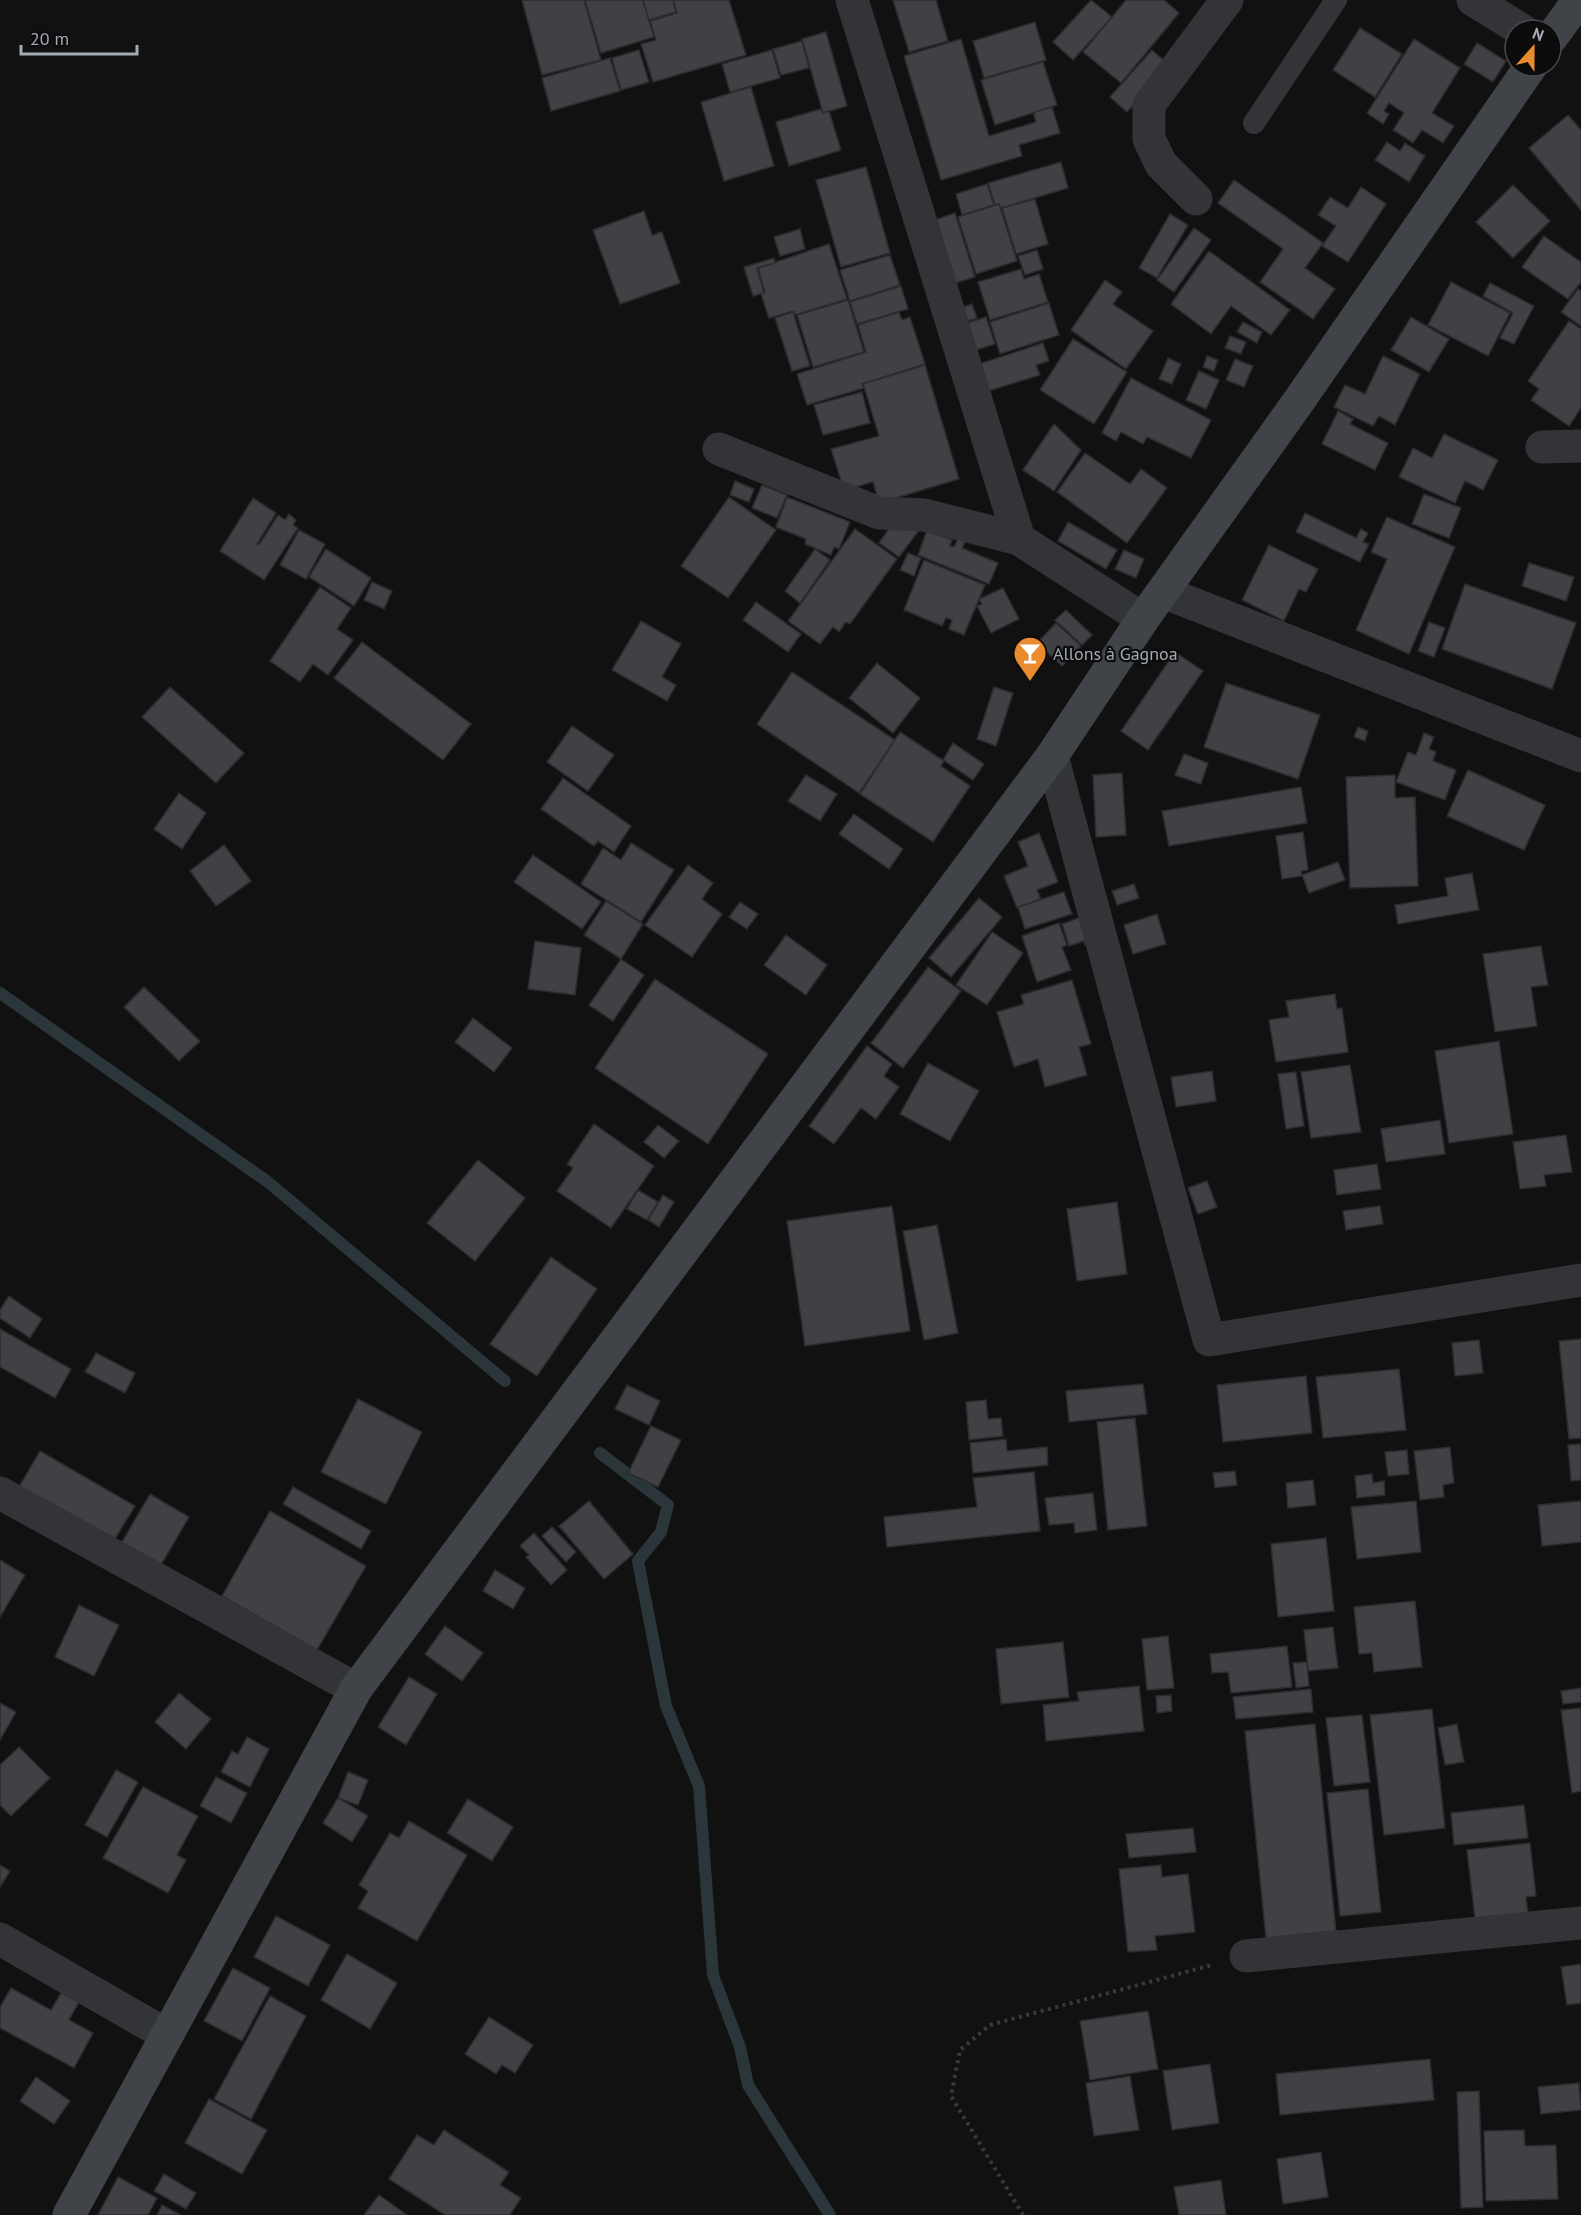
<svg xmlns="http://www.w3.org/2000/svg" width="1581" height="2215" font-family="'PT Sans',sans-serif">
<style>
.lines{fill:none;stroke-linecap:round;stroke-linejoin:round}
.stream{stroke:#2b363a;stroke-width:12}
.building{fill:#404145;stroke:#2b2c2e;stroke-width:1.5}
.path{stroke:#383b3e;stroke-width:4;stroke-dasharray:3 4.5;stroke-linecap:butt}
.lane{stroke:#323437;stroke-width:22}
.street{stroke:#323437;stroke-width:33}
.secondary{stroke:#404347;stroke-width:33}
.labels{text-anchor:middle;dominant-baseline:central;stroke-width:4.5;stroke-linejoin:round;paint-order:stroke}
.poi-label{font-size:18px;fill:#a3aab3;stroke:#0c0c0d;text-anchor:start}
</style>
<rect width="100%" height="100%" fill="#111112"/>
<g class="lines">
<g class="stream">
<polyline points="0,993 268,1182 505,1381"/>
<polyline points="600,1453 668,1505 661,1532 638,1561 666,1706 699,1786 713,1975 740,2047 748,2085 830,2215"/>
</g>
</g>
<g class="building">
<polygon points="522,0 584,0 601,60 542,75"/>
<polygon points="585,0 643,0 654,37 601,53"/>
<polygon points="643,0 673,0 676,12 649,20"/>
<polygon points="673,0 729,0 746,55 653,82 641,44 656,40 650,21 677,13"/>
<polygon points="893,0 936,0 948,41 909,52"/>
<polygon points="1091,0 1112,17 1073,60 1053,42"/>
<polygon points="1126,0 1164,0 1179,13 1121,83 1083,52"/>
<polygon points="1035,22 1046,60 984,78 973,41"/>
<polygon points="1360,28 1402,54 1375,97 1333,70"/>
<polygon points="826,32 847,106 823,113 802,39"/>
<polygon points="961,39 989,136 1036,122 1033,112 1052,107 1060,133 1019,145 1022,156 941,180 904,56"/>
<polygon points="1414,39 1460,68 1432,113 1454,126 1443,143 1422,130 1413,143 1393,130 1404,113 1389,103 1384,111 1389,114 1383,124 1367,113"/>
<polygon points="802,41 809,68 781,75 773,49"/>
<polygon points="1477,43 1506,61 1493,82 1464,64"/>
<polygon points="639,50 649,82 621,90 612,58"/>
<polygon points="772,50 780,78 730,92 722,64"/>
<polygon points="1152,50 1170,66 1127,112 1110,97"/>
<polygon points="610,58 620,91 551,111 542,78"/>
<polygon points="1043,62 1057,105 995,125 981,80"/>
<polygon points="751,87 774,166 724,181 701,102"/>
<polygon points="821,109 823,113 829,111 841,150 789,166 776,122"/>
<polygon points="1568,115 1581,130 1581,210 1529,148"/>
<polygon points="1387,142 1400,151 1405,143 1425,156 1409,182 1375,160"/>
<polygon points="1061,162 1068,188 1001,208 999,204 995,205 988,183"/>
<polygon points="866,167 890,253 841,267 816,180"/>
<polygon points="1234,180 1323,243 1305,268 1335,289 1313,319 1260,282 1283,249 1218,203"/>
<polygon points="987,184 994,205 962,215 956,194"/>
<polygon points="1513,185 1550,221 1513,258 1476,222"/>
<polygon points="1361,187 1386,204 1348,262 1322,246 1336,226 1318,215 1330,197 1348,208"/>
<polygon points="1035,199 1048,244 1016,254 1002,208"/>
<polygon points="999,204 1017,261 976,274 958,217"/>
<polygon points="644,211 652,235 662,232 680,283 620,304 593,230"/>
<polygon points="955,213 975,277 955,283 935,220"/>
<polygon points="1170,214 1188,225 1157,278 1139,268"/>
<polygon points="1194,228 1211,240 1174,292 1157,280"/>
<polygon points="800,229 805,249 780,256 774,237"/>
<polygon points="1544,236 1581,262 1581,282 1568,299 1522,267"/>
<polygon points="829,244 847,299 795,315 794,311 769,318 761,294 765,292 758,268"/>
<polygon points="1037,250 1043,269 1025,275 1018,256"/>
<polygon points="1209,251 1290,310 1271,335 1231,306 1211,334 1171,304"/>
<polygon points="890,255 900,285 850,301 840,270"/>
<polygon points="774,258 775,263 757,268 764,293 753,296 744,267"/>
<polygon points="1021,269 1024,279 1039,274 1048,302 990,320 978,282"/>
<polygon points="1105,280 1122,292 1113,304 1153,331 1126,369 1071,330"/>
<polygon points="1451,282 1510,313 1488,356 1428,325"/>
<polygon points="1490,283 1534,306 1514,344 1500,338 1513,313 1483,296"/>
<polygon points="901,286 908,309 857,324 850,302"/>
<polygon points="1578,289 1581,291 1581,326 1561,312"/>
<polygon points="848,300 864,352 813,367 797,315"/>
<polygon points="1049,303 1059,335 1000,354 990,322"/>
<polygon points="972,304 977,318 962,323 957,309"/>
<polygon points="793,312 810,366 792,371 775,318"/>
<polygon points="899,312 902,320 910,317 925,364 862,384 864,388 807,405 797,374 866,352 858,325"/>
<polygon points="986,317 995,344 970,352 961,325"/>
<polygon points="1411,317 1449,339 1429,372 1391,350"/>
<polygon points="1569,321 1581,329 1581,408 1569,426 1531,400 1539,389 1528,381"/>
<polygon points="1243,322 1262,332 1257,343 1237,332"/>
<polygon points="1230,336 1246,342 1241,354 1225,348"/>
<polygon points="1073,339 1127,372 1094,424 1040,390"/>
<polygon points="1043,343 1049,361 1036,365 1040,375 988,391 979,364"/>
<polygon points="1207,356 1218,360 1214,371 1203,367"/>
<polygon points="1383,356 1420,374 1395,425 1379,416 1373,426 1334,407 1345,385 1365,394"/>
<polygon points="1168,358 1181,364 1172,384 1159,379"/>
<polygon points="1235,359 1253,366 1244,387 1226,380"/>
<polygon points="925,365 959,479 879,503 873,482 844,490 831,449 879,436 863,384"/>
<polygon points="1199,371 1219,380 1206,409 1186,400"/>
<polygon points="1131,378 1211,420 1191,458 1147,437 1143,444 1121,432 1116,441 1102,433"/>
<polygon points="862,392 870,423 823,435 814,405"/>
<polygon points="1338,411 1353,419 1350,424 1388,443 1375,470 1322,444"/>
<polygon points="1054,424 1081,450 1054,491 1023,470"/>
<polygon points="1444,434 1498,460 1483,490 1465,481 1455,503 1399,477 1413,448 1432,458"/>
<polygon points="1085,453 1130,484 1141,469 1167,488 1127,543 1057,492"/>
<polygon points="735,481 754,489 749,502 730,495"/>
<polygon points="762,485 787,495 777,518 752,508"/>
<polygon points="1424,494 1461,508 1449,538 1412,524"/>
<polygon points="729,497 776,530 728,598 681,566"/>
<polygon points="787,497 850,522 839,549 834,547 831,555 805,544 806,539 776,527"/>
<polygon points="253,498 276,513 257,544 259,545 278,515 285,520 289,514 296,520 293,525 298,528 264,580 220,551"/>
<polygon points="1305,513 1356,538 1361,529 1368,533 1363,542 1369,544 1360,562 1296,532"/>
<polygon points="899,514 920,529 899,557 879,543"/>
<polygon points="1387,517 1455,547 1409,654 1356,630 1387,559 1371,552"/>
<polygon points="1068,522 1117,550 1106,569 1058,541"/>
<polygon points="855,529 897,559 850,624 846,622 839,632 833,627 820,644 788,621"/>
<polygon points="299,530 325,544 306,579 280,565"/>
<polygon points="927,530 952,540 950,546 954,547 959,537 966,540 962,548 998,563 989,584 918,555"/>
<polygon points="1269,545 1318,569 1306,592 1299,589 1284,621 1242,600"/>
<polygon points="326,549 371,578 354,606 309,577"/>
<polygon points="815,549 830,560 800,603 785,591"/>
<polygon points="1124,550 1144,559 1136,578 1115,569"/>
<polygon points="908,553 921,558 914,576 900,570"/>
<polygon points="924,560 985,585 964,635 949,629 952,620 946,618 942,626 904,610"/>
<polygon points="1529,563 1574,577 1566,601 1522,586"/>
<polygon points="372,582 392,591 384,609 364,600"/>
<polygon points="1465,584 1576,623 1552,689 1442,649"/>
<polygon points="320,587 351,608 337,629 353,640 328,675 313,664 300,682 270,661"/>
<polygon points="1003,588 1019,619 991,633 977,606 982,604 979,599"/>
<polygon points="756,602 801,634 788,652 743,620"/>
<polygon points="1066,610 1092,635 1082,645 1055,620"/>
<polygon points="641,621 681,644 662,677 676,685 667,701 612,670"/>
<polygon points="1429,622 1445,628 1434,657 1418,651"/>
<polygon points="1056,623 1081,646 1062,666 1037,643"/>
<polygon points="362,642 471,724 443,760 334,678"/>
<polygon points="1175,652 1203,671 1148,750 1121,731"/>
<polygon points="877,663 920,698 893,733 849,698"/>
<polygon points="792,672 895,740 859,793 757,724"/>
<polygon points="1226,683 1320,715 1298,779 1204,747"/>
<polygon points="170,687 244,753 216,783 142,717"/>
<polygon points="994,687 1013,693 996,746 977,739"/>
<polygon points="572,726 614,755 588,791 547,762"/>
<polygon points="1358,727 1368,731 1365,741 1354,737"/>
<polygon points="900,732 944,761 941,766 970,786 933,842 860,794"/>
<polygon points="1424,733 1434,737 1429,749 1436,752 1433,761 1456,770 1445,800 1396,782 1408,752 1416,755"/>
<polygon points="953,743 984,764 973,780 943,760"/>
<polygon points="1184,754 1208,763 1201,784 1175,775"/>
<polygon points="1468,770 1545,805 1524,850 1447,816"/>
<polygon points="1122,773 1126,835 1096,837 1093,775"/>
<polygon points="806,775 837,794 820,821 788,801"/>
<polygon points="1395,775 1395,798 1415,797 1418,886 1350,888 1346,777"/>
<polygon points="563,778 631,826 614,852 598,841 594,846 541,809"/>
<polygon points="1301,787 1307,823 1169,846 1162,811"/>
<polygon points="179,793 206,813 182,849 154,829"/>
<polygon points="854,814 903,849 889,869 839,834"/>
<polygon points="1303,832 1308,870 1301,871 1302,876 1282,879 1276,836"/>
<polygon points="1039,833 1058,882 1037,890 1041,899 1017,908 1004,876 1028,866 1018,842"/>
<polygon points="631,843 674,870 641,922 581,884 603,848 621,860"/>
<polygon points="224,845 251,881 216,906 190,871"/>
<polygon points="533,855 601,902 582,929 514,882"/>
<polygon points="1338,862 1345,880 1309,893 1302,875"/>
<polygon points="688,865 713,883 702,899 722,914 692,957 645,925"/>
<polygon points="1472,873 1479,910 1398,924 1395,905 1448,896 1445,878"/>
<polygon points="1134,884 1139,898 1117,905 1112,891"/>
<polygon points="1064,892 1072,914 1025,929 1018,907"/>
<polygon points="979,898 1002,917 951,977 929,958"/>
<polygon points="606,901 643,924 621,959 584,935"/>
<polygon points="740,902 758,914 747,929 729,917"/>
<polygon points="1157,914 1166,944 1133,954 1124,925"/>
<polygon points="1087,915 1096,941 1085,945 1084,941 1069,946 1062,924"/>
<polygon points="1059,923 1067,945 1062,947 1071,970 1037,982 1022,936"/>
<polygon points="992,932 1023,953 987,1005 956,985"/>
<polygon points="786,935 827,965 806,995 764,965"/>
<polygon points="535,941 581,948 575,995 528,989"/>
<polygon points="1541,946 1548,985 1531,987 1537,1026 1495,1032 1483,954"/>
<polygon points="621,959 644,975 613,1021 589,1005"/>
<polygon points="928,967 961,991 903,1068 871,1043"/>
<polygon points="655,979 768,1054 708,1144 595,1068"/>
<polygon points="1072,980 1091,1044 1079,1047 1087,1075 1045,1087 1038,1059 1014,1067 997,1012 1024,1004 1021,995"/>
<polygon points="144,987 200,1041 179,1061 124,1007"/>
<polygon points="1335,994 1337,1009 1342,1008 1348,1052 1276,1062 1269,1020 1289,1017 1286,1001"/>
<polygon points="473,1018 512,1048 494,1072 455,1042"/>
<polygon points="1499,1041 1513,1134 1449,1143 1435,1051"/>
<polygon points="867,1046 892,1064 884,1076 899,1087 876,1119 861,1108 834,1144 809,1126"/>
<polygon points="928,1063 979,1091 950,1141 900,1114"/>
<polygon points="1350,1065 1361,1132 1311,1138 1301,1072"/>
<polygon points="1212,1071 1216,1101 1176,1107 1171,1077"/>
<polygon points="1296,1072 1304,1126 1286,1129 1278,1074"/>
<polygon points="1440,1120 1445,1154 1386,1162 1381,1129"/>
<polygon points="594,1124 654,1166 611,1228 557,1191 573,1168 567,1164"/>
<polygon points="658,1125 679,1141 664,1158 644,1142"/>
<polygon points="1566,1135 1572,1172 1544,1175 1546,1186 1520,1189 1513,1142"/>
<polygon points="478,1160 525,1198 475,1261 427,1223"/>
<polygon points="1377,1164 1381,1189 1337,1195 1334,1170"/>
<polygon points="1207,1181 1217,1207 1198,1214 1188,1188"/>
<polygon points="638,1190 658,1202 647,1220 627,1209"/>
<polygon points="663,1195 674,1202 659,1227 648,1220"/>
<polygon points="1117,1202 1127,1274 1077,1281 1067,1209"/>
<polygon points="892,1206 910,1331 805,1346 787,1221"/>
<polygon points="1380,1206 1383,1224 1346,1230 1343,1211"/>
<polygon points="937,1225 958,1333 924,1340 903,1231"/>
<polygon points="551,1257 597,1289 537,1376 490,1344"/>
<polygon points="9,1296 42,1319 30,1338 0,1318 0,1310"/>
<polygon points="0,1329 71,1369 55,1398 0,1367"/>
<polygon points="1581,1339 1581,1438 1569,1439 1559,1341"/>
<polygon points="1479,1340 1483,1373 1455,1376 1452,1343"/>
<polygon points="96,1353 135,1373 125,1393 85,1372"/>
<polygon points="1399,1369 1406,1430 1323,1438 1316,1377"/>
<polygon points="1306,1376 1312,1433 1223,1442 1217,1385"/>
<polygon points="1143,1384 1147,1414 1069,1422 1066,1391"/>
<polygon points="627,1385 660,1401 649,1425 615,1409"/>
<polygon points="358,1399 422,1432 386,1504 321,1472"/>
<polygon points="986,1400 988,1419 1001,1418 1003,1436 969,1440 966,1402"/>
<polygon points="1135,1418 1147,1526 1108,1530 1097,1422"/>
<polygon points="651,1426 681,1440 658,1487 628,1473"/>
<polygon points="1006,1439 1007,1451 1047,1447 1048,1465 973,1473 970,1443"/>
<polygon points="1581,1444 1581,1480 1571,1481 1568,1445"/>
<polygon points="1450,1447 1454,1483 1443,1485 1444,1497 1420,1500 1414,1451"/>
<polygon points="1407,1450 1409,1474 1388,1476 1385,1452"/>
<polygon points="40,1451 135,1506 113,1542 19,1487"/>
<polygon points="1235,1471 1237,1485 1215,1488 1213,1473"/>
<polygon points="1034,1472 1040,1531 887,1547 884,1517 977,1507 973,1478"/>
<polygon points="1372,1474 1373,1483 1384,1481 1385,1495 1357,1498 1355,1476"/>
<polygon points="1313,1480 1316,1505 1288,1508 1286,1483"/>
<polygon points="293,1487 371,1531 361,1549 283,1504"/>
<polygon points="1093,1493 1097,1530 1075,1533 1074,1523 1049,1525 1045,1498"/>
<polygon points="150,1494 189,1517 158,1570 119,1547"/>
<polygon points="589,1501 633,1554 604,1579 559,1526"/>
<polygon points="1416,1501 1421,1552 1357,1559 1351,1507"/>
<polygon points="1581,1501 1581,1542 1542,1546 1538,1505"/>
<polygon points="270,1511 366,1566 317,1650 222,1596"/>
<polygon points="552,1527 576,1552 566,1562 542,1536"/>
<polygon points="534,1533 567,1570 551,1585 526,1557 529,1555 520,1546"/>
<polygon points="1326,1538 1334,1611 1278,1617 1271,1544"/>
<polygon points="0,1560 25,1575 0,1617"/>
<polygon points="495,1570 525,1588 513,1609 483,1591"/>
<polygon points="1415,1601 1422,1667 1374,1672 1372,1653 1359,1654 1354,1607"/>
<polygon points="79,1605 119,1625 94,1676 55,1657"/>
<polygon points="445,1626 483,1653 462,1681 425,1654"/>
<polygon points="1333,1627 1338,1668 1308,1671 1304,1630"/>
<polygon points="1168,1636 1174,1688 1147,1690 1142,1639"/>
<polygon points="1063,1642 1069,1697 1001,1704 996,1649"/>
<polygon points="1287,1646 1292,1687 1231,1693 1228,1672 1212,1673 1210,1654"/>
<polygon points="1307,1662 1309,1686 1296,1688 1293,1663"/>
<polygon points="409,1677 437,1694 406,1745 378,1727"/>
<polygon points="1139,1686 1144,1731 1046,1741 1043,1705 1079,1701 1077,1692"/>
<polygon points="1581,1688 1581,1702 1563,1704 1561,1691"/>
<polygon points="1311,1689 1313,1712 1236,1719 1233,1697"/>
<polygon points="179,1693 211,1719 186,1749 155,1722"/>
<polygon points="1171,1695 1172,1711 1157,1713 1156,1696"/>
<polygon points="0,1703 16,1712 0,1740"/>
<polygon points="1581,1708 1581,1791 1572,1793 1561,1710"/>
<polygon points="1432,1709 1445,1828 1384,1835 1370,1715"/>
<polygon points="1362,1715 1370,1782 1334,1786 1326,1718"/>
<polygon points="1315,1724 1336,1931 1266,1938 1245,1731"/>
<polygon points="1457,1724 1464,1762 1445,1765 1438,1728"/>
<polygon points="247,1737 269,1749 250,1787 221,1772 232,1751 238,1754"/>
<polygon points="19,1747 50,1778 11,1816 0,1805 0,1765"/>
<polygon points="116,1770 138,1782 107,1837 85,1825"/>
<polygon points="348,1772 368,1780 358,1805 338,1798"/>
<polygon points="216,1777 247,1793 231,1823 200,1806"/>
<polygon points="143,1787 198,1816 177,1855 186,1860 168,1893 103,1858"/>
<polygon points="1368,1789 1381,1912 1340,1916 1327,1793"/>
<polygon points="338,1798 368,1816 352,1842 323,1823"/>
<polygon points="468,1799 513,1827 492,1861 447,1833"/>
<polygon points="1524,1805 1528,1838 1454,1845 1451,1813"/>
<polygon points="409,1821 467,1855 417,1941 358,1908 368,1891 359,1885 390,1833 399,1838"/>
<polygon points="1193,1828 1196,1852 1129,1858 1126,1834"/>
<polygon points="1530,1843 1536,1896 1526,1897 1528,1913 1475,1919 1467,1850"/>
<polygon points="0,1865 10,1871 0,1887"/>
<polygon points="1161,1865 1162,1877 1188,1874 1195,1932 1155,1936 1157,1950 1128,1952 1119,1869"/>
<polygon points="276,1916 330,1945 308,1986 254,1957"/>
<polygon points="347,1954 397,1983 370,2029 321,2000"/>
<polygon points="1581,1964 1581,2003 1567,2005 1561,1967"/>
<polygon points="233,1968 270,1988 242,2041 204,2021"/>
<polygon points="11,1988 51,2010 61,1993 79,2002 69,2020 93,2033 74,2068 0,2028 0,2007"/>
<polygon points="270,1996 306,2016 251,2119 214,2099"/>
<polygon points="1148,2011 1158,2069 1090,2080 1080,2021"/>
<polygon points="489,2017 533,2045 515,2073 502,2065 496,2074 465,2054"/>
<polygon points="1430,2059 1434,2100 1280,2115 1276,2074"/>
<polygon points="1210,2064 1219,2123 1172,2130 1163,2071"/>
<polygon points="1130,2076 1139,2130 1094,2136 1086,2083"/>
<polygon points="36,2077 70,2101 54,2124 20,2101"/>
<polygon points="1579,2083 1581,2110 1541,2114 1538,2087"/>
<polygon points="1479,2091 1483,2207 1461,2208 1457,2092"/>
<polygon points="209,2099 267,2130 242,2174 185,2143"/>
<polygon points="444,2130 509,2172 500,2185 521,2198 510,2215 445,2215 389,2179 417,2135 434,2145"/>
<polygon points="1524,2130 1525,2146 1556,2145 1558,2199 1486,2201 1484,2131"/>
<polygon points="1321,2152 1328,2197 1283,2204 1277,2159"/>
<polygon points="164,2174 196,2193 186,2209 154,2191"/>
<polygon points="118,2177 157,2198 148,2215 98,2215"/>
<polygon points="1221,2180 1226,2215 1179,2215 1174,2187"/>
<polygon points="379,2195 407,2215 364,2215"/>
<polygon points="162,2205 181,2215 157,2215"/>
</g>
<g class="lines">
<polyline class="path" points="1023,2215 951,2096 960,2050 990,2025 1212,1965"/>
<polyline class="lane" points="1254,123 1336,0"/>
<g class="street">
<polyline points="852,0 1019,539 1143,619"/>
<polyline points="1473,0 1522,30"/>
<polyline points="1196,199 1161,164 1149,139 1149,105 1227,0"/>
<polyline points="1542,447 1581,446"/>
<polyline points="719,449 879,513 924,515 1019,539"/>
<polyline points="1163,592 1581,756"/>
<polyline points="1052,756 1209,1340 1581,1280"/>
<polyline points="0,1493 356,1689"/>
<polyline points="0,1939 167,2035"/>
<polyline points="1246,1956 1581,1923"/>
</g>
<g class="secondary">
<polyline points="1551,38 1579,0"/>
<polyline points="69,2215 356,1689 1052,756 1143,619 1296,405 1531,66"/>
</g>
</g>
<defs>
<symbol id="bar-pin" viewBox="-11 -11 22 30"><path d="M0 17L-7.5 6A9.5 9.5 0 1 1 7.5 6Z" fill="#eb8b30" stroke="#0c0c0d"/><path d="M-6-5H6L.8 .8V4.5H3.5V6h-7V4.5H-.8V.8Z" fill="#fff"/></symbol>
</defs>
<g fill-rule="evenodd">
<use href="#bar-pin" x="1011" y="634" width="38" height="52"/>
</g>
<g class="labels">
<g class="poi-label">
<text x="1053" y="653">Allons à Gagnoa</text>
</g>
</g>
<g transform="translate(1533 48) rotate(21)"><circle r="28" fill="#0c0c0d" stroke="#484b4f" stroke-width="1.5"/>
<path d="M0-4.5L10 22L0 15L-10 22Z" fill="#eb8b30"/>
<text y="-9" font-size="16" font-weight="bold" text-anchor="middle" fill="#a3aab3">N</text>
</g>
<path d="M21 45v9h116v-9" fill="none" stroke="#a3aab3" stroke-width="3"/>
<text x="30" y="45" font-size="18" fill="#a3aab3" stroke="#0c0c0d" stroke-width="4.5" paint-order="stroke">20 m</text>
</svg>
